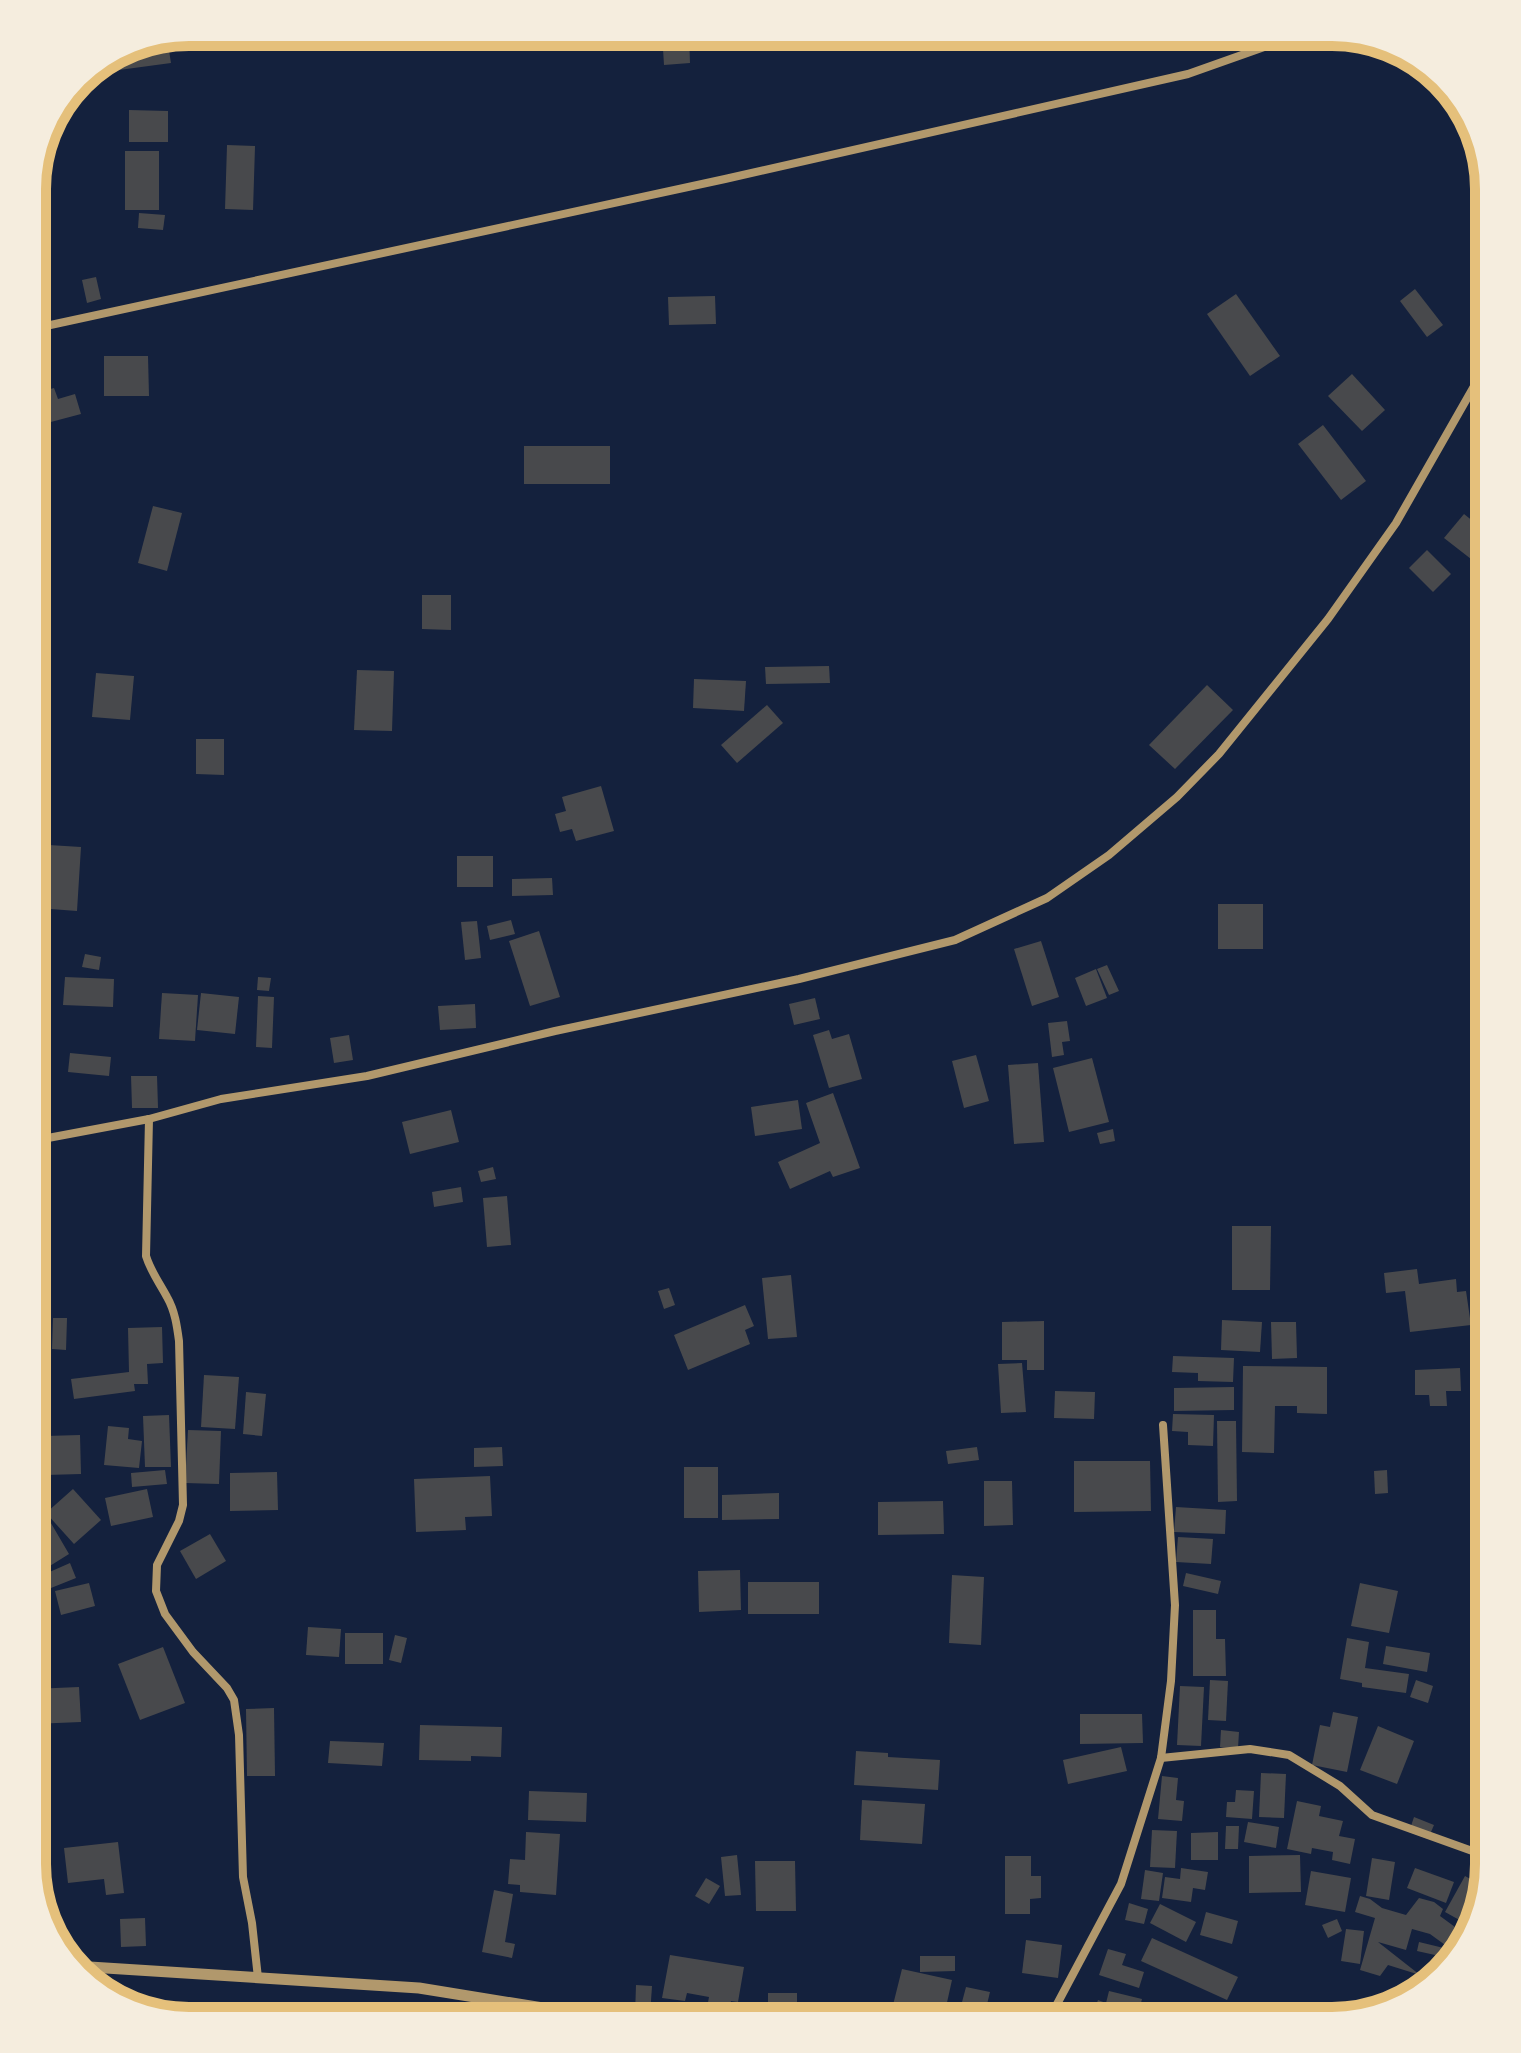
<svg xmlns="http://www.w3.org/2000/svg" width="1521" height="2053" font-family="'PT Serif',serif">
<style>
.building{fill:#48494c}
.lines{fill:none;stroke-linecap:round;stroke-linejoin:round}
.minor{stroke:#b1986c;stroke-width:8}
.tertiary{stroke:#b1986c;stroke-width:11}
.rim{fill:none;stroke:#e5c07b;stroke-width:10}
</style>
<rect width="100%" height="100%" fill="#14213d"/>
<g class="building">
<polygon points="662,32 689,32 690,63 664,65"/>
<polygon points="168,44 171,63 119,70 117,52"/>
<polygon points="129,110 168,111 168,142 129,142"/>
<polygon points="227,145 255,146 253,210 225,209"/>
<rect x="125" y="151" width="34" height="59"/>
<polygon points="139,213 165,215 163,230 138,228"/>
<polygon points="32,220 51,221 48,288 32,287"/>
<polygon points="96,277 101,299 87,303 82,280"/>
<polygon points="1415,289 1443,325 1427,337 1400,301"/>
<polygon points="1236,294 1280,356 1250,376 1207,314"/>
<polygon points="715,296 716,324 669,325 668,297"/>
<polygon points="104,356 148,356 149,396 104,396"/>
<polygon points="1352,374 1385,410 1362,431 1328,396"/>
<polygon points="54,388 58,399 75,394 81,414 32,427 32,394"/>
<polygon points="1323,425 1366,481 1341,500 1298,444"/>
<rect x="524" y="446" width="86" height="38"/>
<polygon points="153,506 182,513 167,571 138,563"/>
<polygon points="1464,514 1489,534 1489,573 1444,538"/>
<polygon points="1427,550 1451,574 1433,592 1409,568"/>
<polygon points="422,595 451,595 451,630 422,629"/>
<polygon points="1489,630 1489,657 1475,645"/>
<polygon points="829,666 830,683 766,684 765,667"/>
<polygon points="357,670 394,671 392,731 354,730"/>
<polygon points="96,673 134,676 130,720 92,717"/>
<polygon points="694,679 746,681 744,711 693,708"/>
<polygon points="1207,685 1233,710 1175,769 1149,745"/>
<polygon points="767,705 783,723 737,763 721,745"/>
<polygon points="196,739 224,739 224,775 196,774"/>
<polygon points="601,786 614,831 576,841 572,829 560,832 555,814 566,811 562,797"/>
<polygon points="33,844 81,847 77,911 37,908 38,880 32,880"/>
<rect x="457" y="856" width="36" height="31"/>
<polygon points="552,878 553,895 512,896 512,879"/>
<rect x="1218" y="904" width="45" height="45"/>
<polygon points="511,920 515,934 490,940 487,926"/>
<polygon points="477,921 481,958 465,960 461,922"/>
<polygon points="539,931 560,997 530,1006 509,941"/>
<polygon points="1041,941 1059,997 1032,1006 1014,949"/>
<polygon points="85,954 101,957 99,970 82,967"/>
<polygon points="1107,965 1119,991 1109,995 1097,969"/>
<polygon points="1096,969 1107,998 1086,1006 1075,978"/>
<polygon points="65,977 114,979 113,1007 63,1005"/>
<polygon points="258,977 271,978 269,991 257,990"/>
<polygon points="162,993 198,995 195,1041 159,1039"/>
<polygon points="201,993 239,997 235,1034 197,1030"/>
<polygon points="258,996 274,997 272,1048 256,1047"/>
<polygon points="815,998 820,1019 794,1025 789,1004"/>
<polygon points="475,1004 476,1028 440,1030 438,1006"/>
<polygon points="1067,1021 1070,1041 1062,1042 1064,1055 1052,1057 1048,1023"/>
<polygon points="829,1030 832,1039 849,1034 862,1079 829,1088 813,1035"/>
<polygon points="349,1035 353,1060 334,1063 330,1038"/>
<polygon points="70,1053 111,1057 109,1076 68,1072"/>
<polygon points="976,1055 989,1101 964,1108 952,1061"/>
<polygon points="1092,1058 1109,1122 1069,1132 1053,1068"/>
<polygon points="1038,1063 1044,1142 1014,1144 1008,1065"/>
<polygon points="131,1076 157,1076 158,1108 132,1108"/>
<polygon points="833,1093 860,1168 833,1177 830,1171 790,1189 778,1162 820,1143 806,1103"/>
<polygon points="798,1100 802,1129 755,1136 751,1107"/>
<polygon points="451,1110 459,1142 410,1154 402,1122"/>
<polygon points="1113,1129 1115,1141 1100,1144 1097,1133"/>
<polygon points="493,1167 496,1179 481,1182 478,1171"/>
<polygon points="461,1187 463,1202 434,1207 432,1192"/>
<polygon points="507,1196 511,1245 487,1247 483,1198"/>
<polygon points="1232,1226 1271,1226 1270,1290 1232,1290"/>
<polygon points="1417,1269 1419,1284 1456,1279 1457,1292 1466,1291 1471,1325 1410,1332 1405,1291 1386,1293 1384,1273"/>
<polygon points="791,1275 797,1337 768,1339 762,1278"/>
<polygon points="669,1288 675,1305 664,1309 658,1291"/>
<polygon points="745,1305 754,1326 745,1330 750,1344 688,1370 674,1335"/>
<polygon points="53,1318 67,1318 66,1350 52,1349"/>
<polygon points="1222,1320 1262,1322 1260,1352 1221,1350"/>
<polygon points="1044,1321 1044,1370 1027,1370 1027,1360 1002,1360 1002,1322"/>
<polygon points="1271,1322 1296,1322 1297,1358 1272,1359"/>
<polygon points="162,1327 163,1363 147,1364 148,1384 134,1384 135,1391 74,1399 71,1379 129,1372 128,1328"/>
<polygon points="32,1350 46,1350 46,1381 32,1382"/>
<polygon points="1173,1356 1234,1358 1233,1382 1198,1381 1198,1373 1172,1372"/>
<polygon points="1022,1363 1026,1412 1001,1413 998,1364"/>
<polygon points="1243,1366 1327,1367 1327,1414 1297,1413 1297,1406 1275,1406 1274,1453 1242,1452"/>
<polygon points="1460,1368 1461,1391 1446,1391 1447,1406 1430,1406 1429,1395 1415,1395 1415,1370"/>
<polygon points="204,1375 239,1377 235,1429 201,1427"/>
<polygon points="1234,1387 1234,1410 1174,1411 1174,1388"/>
<polygon points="1055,1391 1095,1392 1094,1419 1054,1418"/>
<polygon points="246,1392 266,1394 262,1436 243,1434"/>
<polygon points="1173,1414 1214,1415 1213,1446 1188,1445 1188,1432 1172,1431"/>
<polygon points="169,1415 171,1467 145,1467 143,1416"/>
<polygon points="1217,1421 1236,1421 1237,1501 1218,1502"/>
<polygon points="108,1426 129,1428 128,1439 142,1441 139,1468 104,1465"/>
<polygon points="188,1430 221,1431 219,1484 185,1483"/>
<polygon points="80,1435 81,1474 46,1475 45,1436"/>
<polygon points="502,1447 503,1466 474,1467 474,1448"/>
<polygon points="977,1447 979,1460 948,1464 946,1451"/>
<polygon points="1074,1461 1150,1461 1151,1511 1074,1512"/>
<rect x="684" y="1467" width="34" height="51"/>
<polygon points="165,1470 167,1484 132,1487 131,1473"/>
<polygon points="1387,1470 1388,1493 1375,1494 1374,1471"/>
<polygon points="277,1472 278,1510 230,1511 230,1473"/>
<polygon points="490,1476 492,1516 465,1517 466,1530 416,1532 414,1479"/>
<polygon points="984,1481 1012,1481 1013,1525 984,1526"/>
<polygon points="73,1489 101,1520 74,1544 46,1513"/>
<polygon points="147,1489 153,1517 111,1526 105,1498"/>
<polygon points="779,1493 779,1519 722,1520 722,1495"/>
<polygon points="41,1500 46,1515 32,1520 32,1503"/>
<polygon points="943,1501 944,1534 878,1535 878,1502"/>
<polygon points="1176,1507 1226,1510 1225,1534 1174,1532"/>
<polygon points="48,1518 69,1554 45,1569 32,1547 41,1542 33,1527"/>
<polygon points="210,1534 226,1561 196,1579 180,1551"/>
<polygon points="1178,1537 1213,1539 1211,1564 1176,1562"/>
<polygon points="70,1563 76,1578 51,1588 45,1574"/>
<polygon points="740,1570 741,1610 699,1612 698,1571"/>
<polygon points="1186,1573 1221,1581 1218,1594 1183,1586"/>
<polygon points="952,1575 984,1577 981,1645 949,1643"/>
<rect x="748" y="1582" width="71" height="32"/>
<polygon points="89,1583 95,1606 61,1615 55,1591"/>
<polygon points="1360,1583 1398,1591 1389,1633 1351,1626"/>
<polygon points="32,1596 43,1596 44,1630 32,1631"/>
<polygon points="1193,1610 1216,1610 1216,1639 1225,1639 1226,1676 1193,1676"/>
<polygon points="308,1627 341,1629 339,1657 306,1655"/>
<rect x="345" y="1633" width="38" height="31"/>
<polygon points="395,1635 407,1638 401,1663 389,1660"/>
<polygon points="1347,1638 1369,1642 1365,1668 1409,1674 1406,1693 1362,1687 1362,1683 1340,1679"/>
<polygon points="1386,1646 1430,1653 1427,1672 1383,1664"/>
<polygon points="163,1647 185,1703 140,1720 118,1664"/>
<polygon points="1210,1680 1228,1681 1226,1721 1208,1720"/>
<polygon points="1416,1680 1433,1686 1428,1703 1410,1697"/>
<polygon points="1180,1686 1204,1687 1201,1746 1177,1745"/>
<polygon points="79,1687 81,1722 33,1724 32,1689"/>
<polygon points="274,1708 275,1776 247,1776 246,1709"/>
<polygon points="1333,1712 1358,1717 1347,1772 1312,1765 1320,1725 1330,1727"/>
<polygon points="1080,1714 1142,1714 1143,1743 1080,1744"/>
<polygon points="420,1725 502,1727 501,1757 471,1756 471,1761 419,1760"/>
<polygon points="1378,1726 1414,1741 1397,1784 1360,1770"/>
<polygon points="1221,1730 1239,1732 1238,1748 1220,1747"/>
<polygon points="330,1741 384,1743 382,1766 328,1763"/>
<polygon points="1121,1747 1127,1771 1068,1784 1063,1760"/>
<polygon points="32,1751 44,1752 42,1784 32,1784"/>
<polygon points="856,1751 888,1753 888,1757 940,1760 938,1790 854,1785"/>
<polygon points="1261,1773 1286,1774 1284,1818 1259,1817"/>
<polygon points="1162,1776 1178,1778 1176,1800 1184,1801 1182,1821 1158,1819"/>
<polygon points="1236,1790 1254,1791 1252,1819 1226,1817 1227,1802 1235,1802"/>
<polygon points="529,1791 587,1793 586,1822 528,1820"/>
<polygon points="862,1800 925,1804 922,1844 860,1840"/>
<polygon points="1297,1801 1321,1806 1319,1816 1343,1821 1339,1836 1355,1839 1350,1864 1332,1860 1333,1852 1312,1848 1311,1854 1287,1849"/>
<polygon points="1414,1817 1434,1825 1428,1839 1409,1832"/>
<polygon points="1248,1822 1279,1827 1276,1848 1244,1842"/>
<polygon points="1226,1826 1239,1826 1238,1849 1225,1849"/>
<polygon points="1152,1830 1177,1831 1175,1868 1150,1867"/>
<polygon points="526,1832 560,1834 556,1895 520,1892 520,1885 508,1884 510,1859 525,1860"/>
<polygon points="1218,1832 1218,1860 1191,1860 1191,1833"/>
<polygon points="118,1842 124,1893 106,1895 104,1879 68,1883 64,1848"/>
<polygon points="737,1855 741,1895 725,1896 721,1857"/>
<polygon points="1300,1855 1301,1892 1249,1893 1249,1856"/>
<polygon points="1005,1856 1031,1856 1031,1876 1041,1876 1041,1898 1030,1899 1030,1914 1005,1914"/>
<polygon points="1372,1858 1395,1862 1389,1900 1366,1896"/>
<polygon points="755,1861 795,1861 796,1911 756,1911"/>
<polygon points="1181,1868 1208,1872 1205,1890 1193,1888 1191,1902 1162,1898 1165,1877 1180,1879"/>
<polygon points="1415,1868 1454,1882 1446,1903 1407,1888"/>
<polygon points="1145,1870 1163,1873 1159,1901 1141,1899"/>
<polygon points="1311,1871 1351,1878 1345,1912 1305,1905"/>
<polygon points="1465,1876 1483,1886 1472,1927 1445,1912"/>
<polygon points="706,1878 720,1886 709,1904 695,1896"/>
<polygon points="494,1890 513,1894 505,1942 515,1944 512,1958 482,1952"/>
<polygon points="1360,1896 1370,1899 1382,1908 1406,1915 1419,1898 1434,1902 1443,1909 1440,1916 1455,1927 1471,1933 1468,1942 1428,1985 1435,1955 1417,1951 1419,1942 1452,1950 1430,1934 1412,1929 1406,1950 1378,1942 1420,1975 1388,1965 1380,1976 1360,1970 1375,1918 1355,1912"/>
<polygon points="1129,1903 1148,1909 1144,1924 1125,1920"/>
<polygon points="1160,1904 1196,1922 1186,1942 1150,1923"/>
<polygon points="1206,1912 1238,1921 1232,1944 1200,1935"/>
<polygon points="145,1918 146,1946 121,1947 120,1919"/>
<polygon points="1337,1919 1342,1931 1328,1938 1322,1925"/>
<polygon points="1346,1929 1364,1931 1360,1964 1341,1961"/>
<polygon points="1152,1938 1238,1977 1227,2000 1141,1961"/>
<polygon points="1026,1940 1062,1945 1058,1978 1022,1973"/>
<polygon points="1108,1949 1126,1954 1122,1965 1144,1972 1139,1988 1099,1975"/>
<polygon points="670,1955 744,1967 738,2002 731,2001 727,2021 705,2018 709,1997 687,1993 685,2001 662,1998"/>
<polygon points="920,1956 955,1956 955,1971 920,1972"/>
<polygon points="902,1969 952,1980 944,2016 893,2005"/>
<polygon points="636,1985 652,1986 650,2016 635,2015"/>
<polygon points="966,1987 990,1992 983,2021 957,2021"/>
<polygon points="1109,1991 1142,1999 1139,2011 1106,2003"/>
<rect x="768" y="1993" width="29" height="28"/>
<polygon points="1098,2000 1124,2010 1120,2021 1090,2021"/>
</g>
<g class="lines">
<g class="minor">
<polyline points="32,329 725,179 1188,74 1307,32"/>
<path d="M149,1119L146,1256C151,1272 159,1282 167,1297C175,1311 177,1326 179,1341L183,1505L179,1521L157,1565L156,1591L165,1614L193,1652L227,1688L234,1700L239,1735L243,1877L252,1923L258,1978"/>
<polyline points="32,1141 149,1119 221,1099 367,1076 555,1031 799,979 955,940 1047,898 1109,855 1177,797 1219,754 1328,619 1396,523 1489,360"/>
<polyline points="1161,1758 1250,1749 1289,1755 1340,1786 1372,1815 1489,1857"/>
<polyline points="1048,2021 1121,1884 1161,1758 1171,1681 1175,1605 1163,1425"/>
</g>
<polyline class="tertiary" points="74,1966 419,1988 549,2009 600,2021"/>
</g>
<path d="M0 0H1521V2053H0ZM189 46H1332A143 143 0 0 1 1475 189V1864A143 143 0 0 1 1332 2007H189A143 143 0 0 1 46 1864V189A143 143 0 0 1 189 46Z" fill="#f5edde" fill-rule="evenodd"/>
<path class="rim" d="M189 46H1332A143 143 0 0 1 1475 189V1864A143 143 0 0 1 1332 2007H189A143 143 0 0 1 46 1864V189A143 143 0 0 1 189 46Z"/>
</svg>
